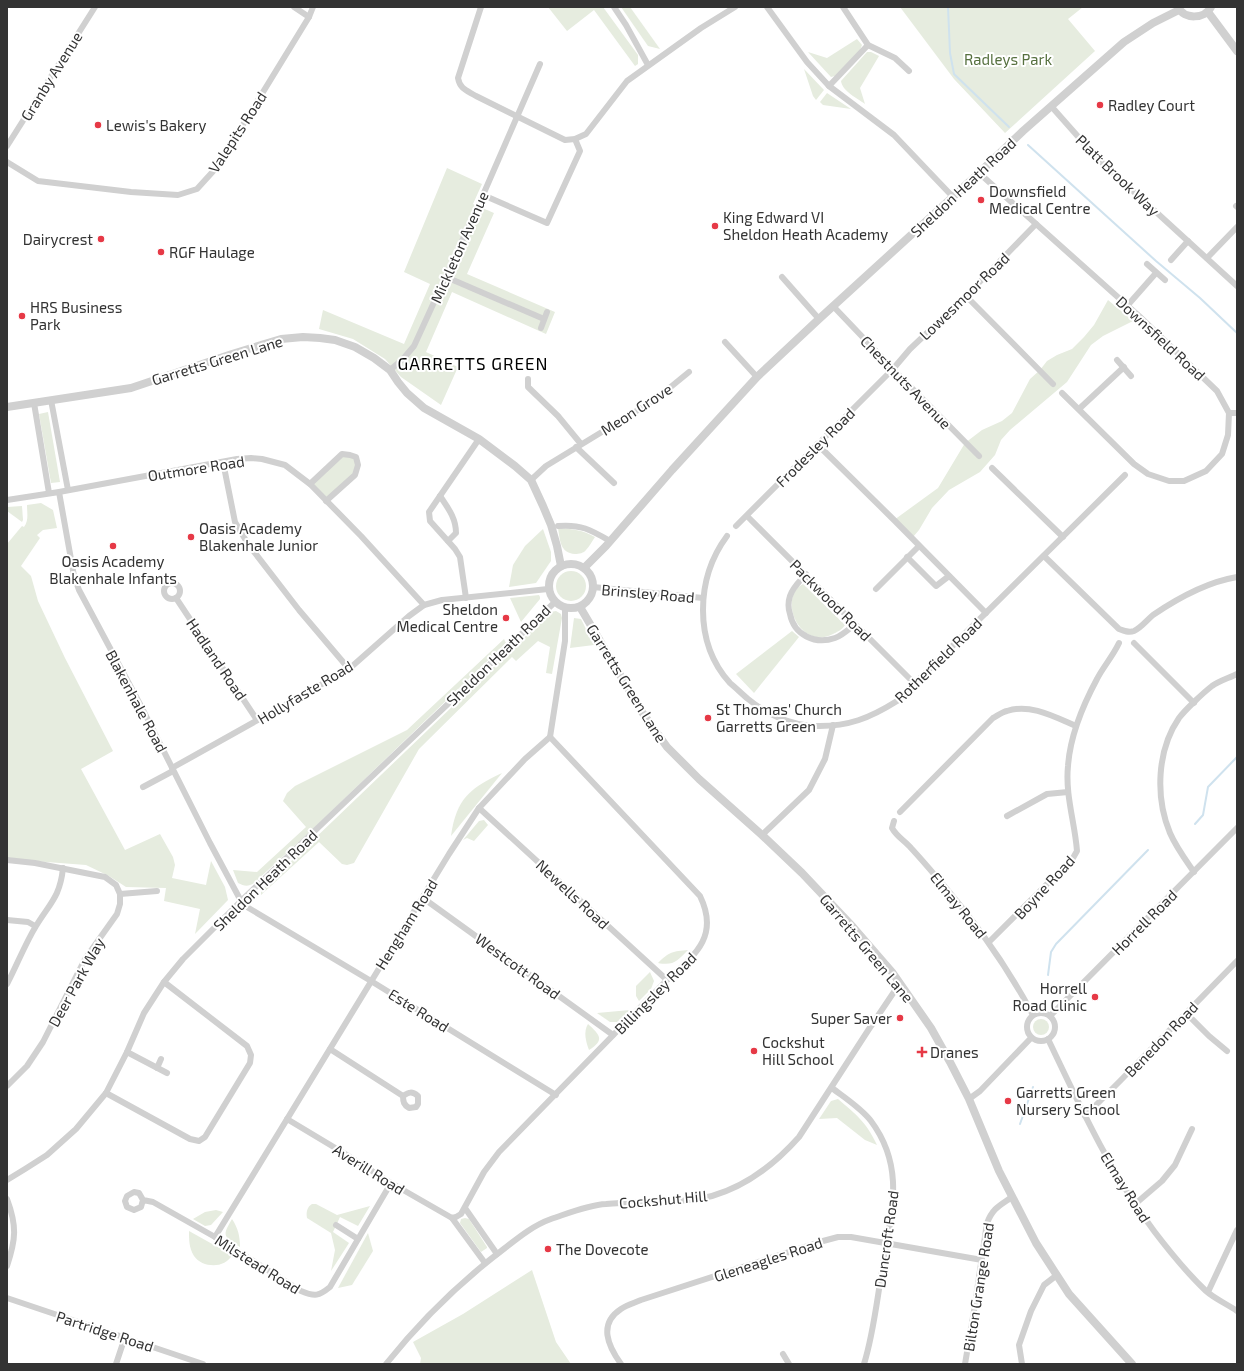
<svg xmlns="http://www.w3.org/2000/svg" width="1244" height="1371" font-family="'Exo 2',sans-serif">
<style>
.green{fill:#e6ecdf}
.lines{fill:none;stroke-linecap:round;stroke-linejoin:round}
.stream{stroke:#cfe2ee;stroke-width:2}
.minor{stroke:#d0d0d0;stroke-width:6}
.tertiary{stroke:#d0d0d0;stroke-width:8}
.poi-dot{fill:#e63946;stroke:#fff;stroke-width:1.5}
.labels{text-anchor:middle;dominant-baseline:central;stroke-width:4;stroke-linejoin:round;paint-order:stroke}
.park-label{font-size:15px;fill:#56703f;stroke:#fff}
.street-label{font-size:15px;fill:#333;stroke:#fff}
.poi-label{font-size:15px;fill:#333;stroke:#fff;text-anchor:start}
.quarter-label{font-size:17px;letter-spacing:1px;fill:#000;stroke:#fff}
</style>
<rect width="100%" height="100%" fill="#fff"/>
<g class="green">
<polygon points="548,7 603,7 638,55 638,64 635,66 594,10 567,31"/>
<polygon points="621,7 630,7 660,49 648,46"/>
<polygon points="900,7 1083,7 1068,19 1095,51 1005,133 954,79"/>
<polygon points="857,39 862,45 860,50 835,76 831,77 808,52 827,58"/>
<path d="M867,52H871L879,56L860,88L865,104C857,98 842,91 841,81Z"/>
<polygon points="804,69 824,90 816,100 813,96"/>
<polygon points="827,93 851,109 823,105 820,102"/>
<polygon points="447,168 482,184 473,204 494,213 467,274 555,312 546,334 452,292 426,352 458,367 441,405 401,377 385,359 353,339 319,329 323,310 404,344 430,284 404,272"/>
<polygon points="1108,300 1133,321 1103,336 1091,345 1067,382 1010,430 1001,440 995,455 980,472 949,490 932,508 919,530 913,537 894,520 938,488 965,443 982,430 1002,421 1012,413 1030,379 1040,370 1047,361 1057,355 1072,349 1084,337 1094,325"/>
<polygon points="48,412 60,482 51,483 39,414"/>
<polygon points="342,454 356,457 355,475 326,501 310,484"/>
<path d="M41,503L53,510L57,528L43,530L37,535L40,538L21,566L31,576L38,601L65,658L113,751L81,769L125,850L160,834L173,857L175,865L172,878L206,885L211,861L225,887L228,900L195,934L200,909L164,901L166,888L126,887L109,876L86,865L7,859V544L22,526L24,527C29,520 27,513 27,505Z"/>
<polygon points="22,506 23,520 22,522 7,511 7,507"/>
<path d="M558,528C572,529 583,530 595,537C592,541 590,546 586,550C584,553 579,554 575,554C560,553 560,540 558,528Z"/>
<polygon points="543,529 551,552 551,561 536,583 509,587 513,565 525,546"/>
<circle cx="571" cy="586" r="15"/>
<path d="M803,584L845,625C842,630 837,632 833,634C800,651 777,598 803,584Z"/>
<polygon points="539,595 540,597 540,599 521,622 510,598"/>
<polygon points="556,611 561,614 562,618 552,674 546,673 550,647 538,641 516,661 512,657 419,749 354,863 347,865 342,864 319,842 261,895 261,890 551,612"/>
<polygon points="574,618 581,619 594,645 570,648"/>
<polygon points="792,631 799,637 754,693 736,674"/>
<path d="M504,639L506,643L318,824L254,883C248,887 244,886 238,883L233,870L257,872L306,827L283,801L287,793L295,786L407,730Z"/>
<path d="M502,773L451,836C456,799 470,788 502,773Z"/>
<polygon points="484,820 488,825 474,841 467,838 463,840 479,821"/>
<path d="M688,950C677,961 674,966 658,963C669,952 673,951 688,950Z"/>
<polygon points="650,972 654,981 651,989 639,1001 636,996 636,986"/>
<polygon points="630,1010 617,1022 610,1022 597,1013"/>
<circle cx="1041" cy="1027" r="8"/>
<path d="M588,1024C600,1035 605,1040 589,1050C586,1042 583,1032 588,1024Z"/>
<path d="M838,1099C857,1115 866,1122 877,1145L865,1140L837,1118L819,1119L831,1101Z"/>
<path d="M312,1204H316L337,1215L370,1206L358,1226L340,1217L333,1232L349,1243L331,1271L335,1250L331,1233L307,1218C306,1212 307,1207 312,1204Z"/>
<polygon points="216,1210 223,1212 211,1225 205,1226 193,1219 205,1212"/>
<polygon points="465,1218 469,1219 487,1247 487,1248 481,1252 460,1223 461,1219"/>
<path d="M232,1219C238,1228 240,1236 240,1247C223,1236 222,1236 232,1219Z"/>
<path d="M189,1231L232,1255C225,1269 202,1268 194,1256C189,1248 189,1240 189,1231Z"/>
<polygon points="368,1233 373,1251 352,1285 338,1288"/>
<polygon points="532,1270 556,1342 571,1364 420,1364 421,1358 413,1342 463,1314"/>
</g>
<g class="lines">
<g class="stream">
<polyline points="948,7 950,53 954,74 1009,127"/>
<polyline points="1028,145 1156,261 1200,298 1237,333"/>
<polyline points="1195,824 1203,815 1208,787 1237,757"/>
<polyline points="1048,975 1051,952 1056,944 1148,850"/>
<polyline points="1020,1124 1033,1087"/>
</g>
<g class="minor">
<polyline points="294,7 309,17"/>
<path d="M481,7L458,78C460,89 466,90 476,96L565,140L575,139L586,134L627,81L701,28L735,7"/>
<polyline points="614,7 626,25 648,65"/>
<polyline points="767,7 807,62 829,86 894,135 953,197"/>
<polyline points="843,7 868,45 895,58 909,71"/>
<polyline points="829,86 868,45"/>
<polyline points="1051,106 1097,158 1237,286"/>
<polyline points="7,146 95,7"/>
<polyline points="7,162 38,181 131,192 178,195 197,189 217,167 309,17 313,7"/>
<polyline points="979,173 1139,316 1217,391 1229,413 1228,435 1222,454 1206,471 1184,481 1169,481 1148,474 1134,464 1062,393"/>
<polyline points="483,195 547,223 580,151 575,139"/>
<polyline points="1236,206 1237,207"/>
<polyline points="1207,258 1237,227"/>
<polyline points="1171,260 1188,241"/>
<polyline points="1147,264 1165,280"/>
<polyline points="446,277 544,319"/>
<polyline points="782,277 819,319"/>
<polyline points="966,296 1053,384"/>
<polyline points="833,306 893,369 979,456"/>
<polyline points="1127,306 1156,273"/>
<polyline points="541,328 547,312"/>
<polyline points="725,342 757,377"/>
<polyline points="1117,360 1131,376"/>
<polyline points="390,370 403,359 414,346 483,195 540,64"/>
<polyline points="528,379 528,387 558,416 581,444"/>
<polyline points="51,400 68,490"/>
<polyline points="34,403 49,493"/>
<polyline points="1079,409 1124,367"/>
<polyline points="1229,413 1237,413"/>
<polyline points="817,444 894,520 986,613"/>
<polyline points="576,447 614,483"/>
<polyline points="223,462 235,522 248,544 299,610 349,669"/>
<polyline points="992,468 1063,537"/>
<polyline points="531,480 546,466 656,399 689,372"/>
<polyline points="310,484 342,454 350,455 356,457 358,465 355,475 326,501"/>
<polyline points="59,492 74,576 79,590 142,708 210,843 241,901 247,907 371,981 556,1095"/>
<path d="M440,496C448,508 456,518 456,533L448,541"/>
<polyline points="7,500 59,492 237,459 251,458 262,459 285,465 310,484 361,536 424,605"/>
<polyline points="747,516 915,684"/>
<path d="M558,526C581,524 591,530 610,541"/>
<polyline points="736,526 893,369 910,349 966,296 1036,224"/>
<path d="M727,536C696,578 693,642 730,683C736,688 742,694 748,699C766,714 790,725 815,726C848,727 870,718 897,701L1125,475"/>
<path d="M1044,556L1119,629C1124,631 1129,633 1134,631C1141,628 1147,620 1153,615C1178,598 1207,582 1237,577"/>
<polyline points="907,557 936,586 949,576"/>
<path d="M806,574C800,581 793,587 790,596C788,602 788,608 790,614C794,635 815,645 835,638C843,635 849,629 855,624"/>
<circle cx="172" cy="591" r="8"/>
<polyline points="593,587 703,598"/>
<polyline points="876,589 919,546"/>
<polyline points="176,598 257,720"/>
<polyline points="466,598 460,557 455,549 430,521 429,512 479,439"/>
<polyline points="1134,643 1194,703"/>
<polyline points="172,768 349,669 409,616 424,605 442,600 548,589"/>
<polyline points="143,787 173,771"/>
<polyline points="479,808 667,980"/>
<path d="M900,812L993,718C997,716 1002,712 1007,711C1030,703 1055,717 1076,726"/>
<polyline points="1007,816 1047,794 1068,792"/>
<path d="M894,821L892,828C897,837 905,841 911,848C923,861 934,874 945,887C980,928 1008,968 1033,1015"/>
<polyline points="762,835 809,790 825,759 833,725"/>
<polyline points="7,860 35,863 105,877 116,885 120,894 120,904 117,914 85,959 43,1042 27,1066 7,1086"/>
<path d="M1194,872C1185,859 1176,847 1170,833C1155,797 1157,750 1179,718C1186,709 1203,693 1212,686C1219,681 1229,678 1237,674"/>
<polyline points="120,894 157,891"/>
<polyline points="423,898 613,1035"/>
<polyline points="7,920 28,922 35,926"/>
<path d="M989,942L1073,858L1077,851C1075,823 1065,795 1068,766C1070,737 1083,705 1097,679C1103,667 1113,656 1119,643"/>
<path d="M7,984C17,965 25,944 36,926C50,903 60,897 63,868"/>
<polyline points="1186,1013 1209,1036 1227,1051"/>
<circle cx="1041" cy="1027" r="14"/>
<polyline points="1050,1016 1237,828"/>
<path d="M1048,1039C1080,1106 1110,1172 1154,1231C1170,1252 1187,1273 1206,1291C1215,1299 1227,1304 1237,1311"/>
<path d="M330,1049L403,1096C403,1102 404,1105 409,1108L416,1107L418,1104V1096C412,1091 409,1092 403,1096"/>
<polyline points="127,1052 167,1073"/>
<polyline points="157,1068 161,1059"/>
<path d="M832,1088C845,1098 861,1108 871,1121C906,1168 891,1213 883,1265C877,1298 874,1332 864,1364"/>
<polyline points="106,1093 190,1139 199,1141 205,1137 250,1063 251,1055 247,1046 164,982"/>
<polyline points="969,1099 980,1091 1031,1038"/>
<polyline points="1085,1116 1120,1081 1237,961"/>
<path d="M287,1119L342,1152L391,1183L452,1218L456,1217L461,1214L484,1172L499,1152L667,980C694,956 720,937 700,896L550,737"/>
<polyline points="7,1180 25,1169 47,1155 76,1129 106,1093 127,1052 144,1013 164,982 183,959 241,901 555,602"/>
<path d="M7,1199C17,1226 16,1239 7,1266"/>
<path d="M143,1200L139,1193L134,1192L127,1196L125,1201L127,1207L134,1210L141,1207L143,1200L153,1202L215,1237L301,1291C315,1297 319,1296 330,1287L391,1183"/>
<polyline points="1134,1205 1162,1181 1175,1165 1192,1129"/>
<polyline points="465,1208 497,1254"/>
<polyline points="452,1218 485,1263"/>
<polyline points="336,1225 358,1239"/>
<polyline points="215,1237 449,854 479,808 525,759 550,737 565,641 565,608"/>
<polyline points="1208,1292 1237,1230"/>
<polyline points="7,1298 203,1364"/>
<polyline points="783,1354 789,1364"/>
<polyline points="116,1364 125,1337"/>
<path d="M386,1364C422,1319 460,1282 505,1248C519,1237 534,1225 551,1219C569,1213 588,1205 606,1204C639,1201 682,1204 712,1196C747,1186 775,1164 799,1137L869,1029L900,983"/>
<path d="M621,1364C608,1346 598,1324 621,1309C627,1305 634,1303 641,1300L823,1241L838,1237H851L982,1260"/>
<path d="M965,1364L974,1311L987,1223C993,1208 999,1206 1012,1197"/>
<polyline points="1022,1364 1019,1345 1031,1311 1044,1285 1057,1275"/>
</g>
<g class="tertiary">
<path d="M1178,7C1184,20 1205,19 1211,7"/>
<polyline points="1208,12 1237,51"/>
<polyline points="7,407 131,388 232,354 281,339 303,337 320,338 335,340 355,347 374,358 390,370 398,382 407,393 424,408 479,439 515,466 531,480 543,506 551,525 557,546 561,566"/>
<circle cx="571" cy="586" r="22"/>
<polyline points="584,568 606,546 672,470 757,377 819,319 979,173 1023,131 1124,42 1153,23 1179,10"/>
<polyline points="580,607 642,712 667,747 699,779 762,835 802,873 853,927 892,972 931,1028 950,1062 969,1099 999,1171 1036,1243 1069,1294 1132,1364"/>
</g>
</g>
<g class="poi-dot">
<circle cx="1100" cy="105" r="4"/>
<circle cx="98" cy="125" r="4"/>
<circle cx="981" cy="200" r="4"/>
<circle cx="715" cy="226" r="4"/>
<circle cx="101" cy="239" r="4"/>
<circle cx="161" cy="252" r="4"/>
<circle cx="22" cy="316" r="4"/>
<circle cx="191" cy="537" r="4"/>
<circle cx="113" cy="546" r="4"/>
<circle cx="506" cy="618" r="4"/>
<circle cx="708" cy="718" r="4"/>
<circle cx="1095" cy="997" r="4"/>
<circle cx="900" cy="1018" r="4"/>
<circle cx="754" cy="1051" r="4"/>
<path d="M920 1046h4v4h4v4h-4v4h-4v-4h-4v-4h4z"/>
<circle cx="1008" cy="1101" r="4"/>
<circle cx="548" cy="1249" r="4"/>
</g>
<g class="labels">
<g class="park-label">
<text x="1008" y="59">Radleys Park</text>
</g>
<g class="street-label">
<text transform="translate(51 76) rotate(-58)">Granby Avenue</text>
<text transform="translate(237 132) rotate(-57)">Valepits Road</text>
<text transform="translate(1118 175) rotate(44)">Platt Brook Way</text>
<text transform="translate(963 187) rotate(-43)">Sheldon Heath Road</text>
<text transform="translate(459 247) rotate(-66)">Mickleton Avenue</text>
<text transform="translate(964 296) rotate(-44)">Lowesmoor Road</text>
<text transform="translate(1161 338) rotate(43)">Downsfield Road</text>
<text transform="translate(217 360) rotate(-17)">Garretts Green Lane</text>
<text transform="translate(906 382) rotate(46)">Chestnuts Avenue</text>
<text transform="translate(636 409) rotate(-33)">Meon Grove</text>
<text transform="translate(815 447) rotate(-45)">Frodesley Road</text>
<text transform="translate(196 468) rotate(-9)">Outmore Road</text>
<text transform="translate(648 593) rotate(5)">Brinsley Road</text>
<text transform="translate(831 600) rotate(45)">Packwood Road</text>
<text transform="translate(498 655) rotate(-44)">Sheldon Heath Road</text>
<text transform="translate(217 659) rotate(56)">Hadland Road</text>
<text transform="translate(938 660) rotate(-44)">Rotherfield Road</text>
<text transform="translate(627 683) rotate(58)">Garretts Green Lane</text>
<text transform="translate(305 692) rotate(-31)">Hollyfaste Road</text>
<text transform="translate(137 701) rotate(62)">Blakenhale Road</text>
<text transform="translate(265 880) rotate(-44)">Sheldon Heath Road</text>
<text transform="translate(1044 887) rotate(-47)">Boyne Road</text>
<text transform="translate(573 894) rotate(43)">Newells Road</text>
<text transform="translate(959 905) rotate(51)">Elmay Road</text>
<text transform="translate(1144 922) rotate(-45)">Horrell Road</text>
<text transform="translate(406 924) rotate(-58)">Hengham Road</text>
<text transform="translate(867 948) rotate(50)">Garretts Green Lane</text>
<text transform="translate(518 966) rotate(36)">Westcott Road</text>
<text transform="translate(76 982) rotate(-61)">Deer Park Way</text>
<text transform="translate(655 993) rotate(-45)">Billingsley Road</text>
<text transform="translate(419 1010) rotate(32)">Este Road</text>
<text transform="translate(1161 1039) rotate(-46)">Benedon Road</text>
<text transform="translate(369 1169) rotate(32)">Averill Road</text>
<text transform="translate(1126 1187) rotate(58)">Elmay Road</text>
<text transform="translate(663 1199) rotate(-5)">Cockshut Hill</text>
<text transform="translate(886 1239) rotate(-82)">Duncroft Road</text>
<text transform="translate(768 1259) rotate(-18)">Gleneagles Road</text>
<text transform="translate(258 1264) rotate(32)">Milstead Road</text>
<text transform="translate(978 1287) rotate(-81)">Bilton Grange Road</text>
<text transform="translate(105 1331) rotate(18)">Partridge Road</text>
</g>
<g class="poi-label">
<text x="1108" y="105">Radley Court</text>
<text x="106" y="125">Lewis's Bakery</text>
<text x="989" y="191">Downsfield<tspan x="989" dy="17">Medical Centre</tspan></text>
<text x="723" y="217">King Edward VI<tspan x="723" dy="17">Sheldon Heath Academy</tspan></text>
<text x="93" y="239" text-anchor="end">Dairycrest</text>
<text x="169" y="252">RGF Haulage</text>
<text x="30" y="307">HRS Business<tspan x="30" dy="17">Park</tspan></text>
<text x="199" y="528">Oasis Academy<tspan x="199" dy="17">Blakenhale Junior</tspan></text>
<text x="113" y="561" text-anchor="middle">Oasis Academy<tspan x="113" dy="17">Blakenhale Infants</tspan></text>
<text x="498" y="609" text-anchor="end">Sheldon<tspan x="498" dy="17">Medical Centre</tspan></text>
<text x="716" y="709">St Thomas' Church<tspan x="716" dy="17">Garretts Green</tspan></text>
<text x="1087" y="988" text-anchor="end">Horrell<tspan x="1087" dy="17">Road Clinic</tspan></text>
<text x="892" y="1018" text-anchor="end">Super Saver</text>
<text x="762" y="1042">Cockshut<tspan x="762" dy="17">Hill School</tspan></text>
<text x="930" y="1052">Dranes</text>
<text x="1016" y="1092">Garretts Green<tspan x="1016" dy="17">Nursery School</tspan></text>
<text x="556" y="1249">The Dovecote</text>
</g>
<g class="quarter-label">
<text x="473" y="363">GARRETTS GREEN</text>
</g>
</g>
<rect width="1244" height="1371" fill="none" stroke="#333333" stroke-width="16"/>
</svg>
